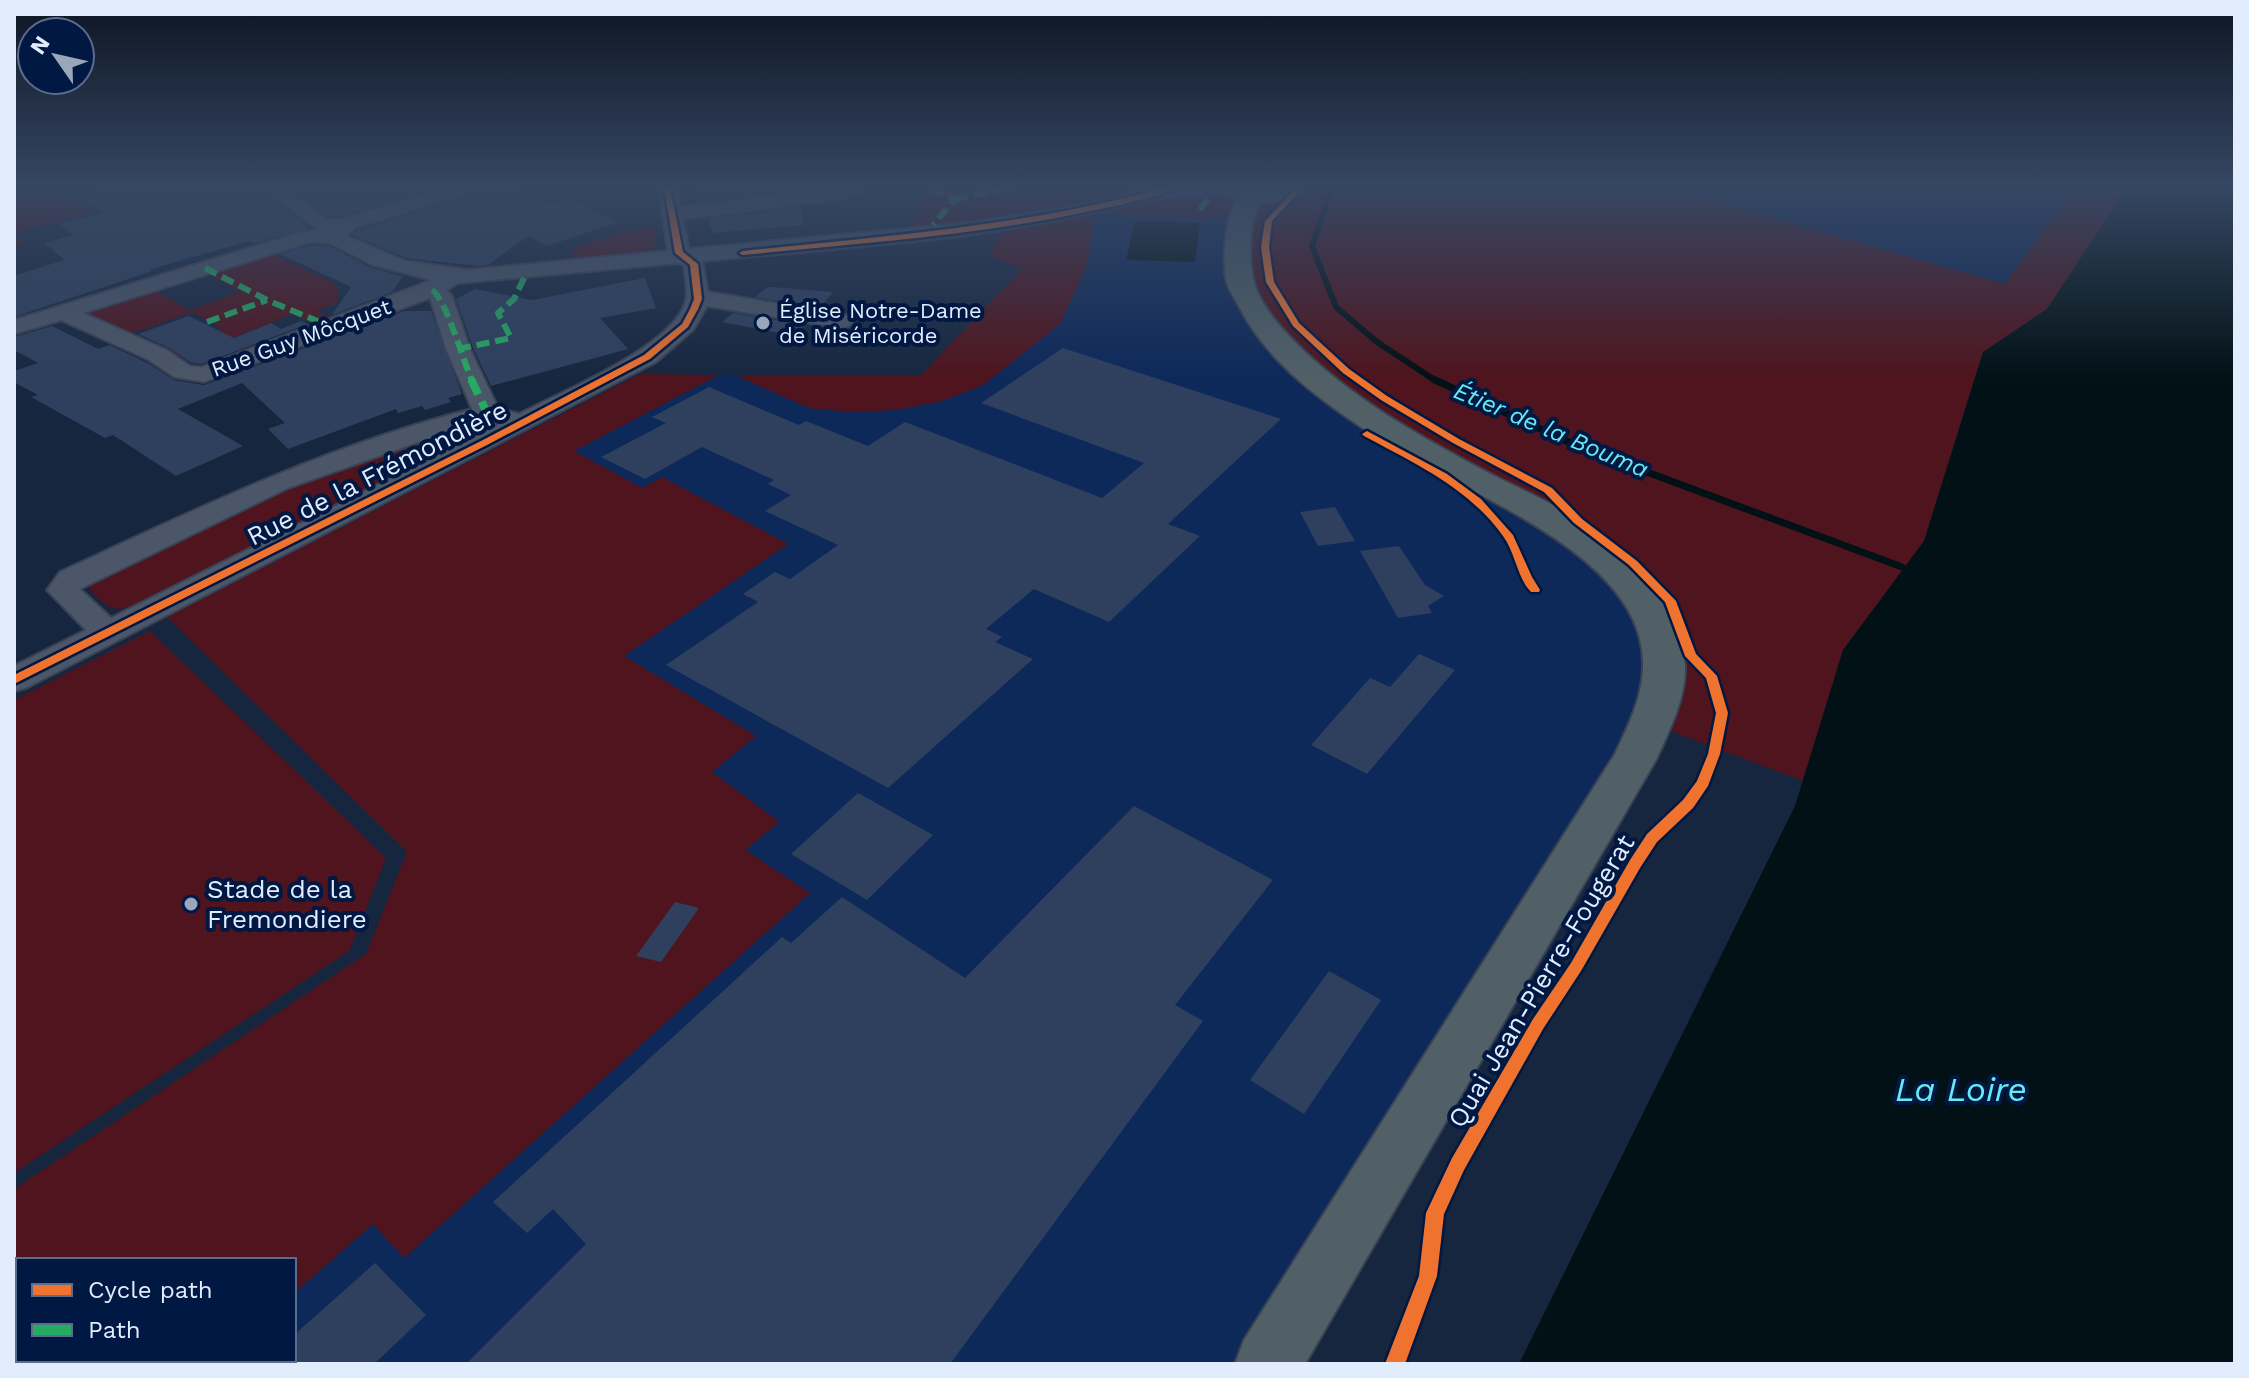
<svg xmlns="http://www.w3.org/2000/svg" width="2249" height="1378" font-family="'Work Sans',sans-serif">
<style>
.built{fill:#0d295a}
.green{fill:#4f141d}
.water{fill:#021115}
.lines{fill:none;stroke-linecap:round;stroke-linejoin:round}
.stream-far1{stroke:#021115;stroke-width:6}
.stream{stroke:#021115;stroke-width:7}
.building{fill:#2e405e}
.minor-casing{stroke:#394154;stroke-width:4}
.major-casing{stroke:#394154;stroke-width:4}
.minor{fill:#4b5668;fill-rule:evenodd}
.major{fill:#516067;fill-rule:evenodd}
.quiet-far1{stroke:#26ab63;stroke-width:6;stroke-dasharray:13 6;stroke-linecap:butt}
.quiet{stroke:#26ab63;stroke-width:8;stroke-dasharray:17 8;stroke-linecap:butt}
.cycleway-casing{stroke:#011843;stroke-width:5}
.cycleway{fill:#ef722f;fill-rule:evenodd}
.poi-dot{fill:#9aa7ba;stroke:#011843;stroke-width:3}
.labels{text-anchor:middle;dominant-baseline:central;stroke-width:8;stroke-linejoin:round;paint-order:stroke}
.far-poi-label{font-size:22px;fill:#e1ecfd;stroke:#011843;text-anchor:start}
.far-street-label{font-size:22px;fill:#e1ecfd;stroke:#011843}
.far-water-label{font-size:24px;font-style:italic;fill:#67eaf1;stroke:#011843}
.street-label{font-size:26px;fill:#e1ecfd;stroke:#011843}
.poi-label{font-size:26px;fill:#e1ecfd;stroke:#011843;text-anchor:start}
.near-water-label{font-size:34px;font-style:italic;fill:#67eaf1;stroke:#011843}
</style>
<rect width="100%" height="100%" fill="#17263f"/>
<g class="built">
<polygon points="1664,187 2074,187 2005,284"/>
<polygon points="1096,212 1251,219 1588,537 1680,672 1648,779 1379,1212 1291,1364 212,1364 217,1360 294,1360 294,1293 373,1224 405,1258 810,893 744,849 779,821 711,772 756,736 624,656 788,543 642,488 573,451 719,375 735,375 809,408 852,412 895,410 942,401 1086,267"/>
</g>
<g class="green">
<polygon points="25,187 55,187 91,213 16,232 23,245 14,247 14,190"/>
<polygon points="973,187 1664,187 2005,284 2074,187 2127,187 2047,309 1983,352 1924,541 1843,650 1803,781 1663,728 1622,567 1320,376 1258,302 1244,264 1250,219 1096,213 1086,267 1060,324 983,385 942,401 895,410 852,412 809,408 735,375 921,375 1022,269 989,255 1012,214 911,229 918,196"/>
<polygon points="656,227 657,246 636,254 571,261 573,249 625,231"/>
<polygon points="272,254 330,281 338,289 337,303 317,311 338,320 320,327 293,314 181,358 166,350 220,328 192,312 132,333 88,314 157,291 189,310 240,292 209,274"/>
<polygon points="640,374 719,375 574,451 642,488 662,477 788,544 624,656 756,736 712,772 779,822 745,850 810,893 404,1258 373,1224 294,1293 294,1260 18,1260 18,1360 217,1360 212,1364 14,1364 14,1189 366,954 407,852 167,617"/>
<path d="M482,417L501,422L144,603C114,614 107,610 86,585L274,489Z"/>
<polygon points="150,631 386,858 349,951 14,1173 14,700"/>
</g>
<g class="water">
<polygon points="2127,187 2235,187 2235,1364 1519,1364 1795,806 1843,650 1924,541 1983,352 2047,309"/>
<polygon points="1135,221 1200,223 1195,262 1126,260"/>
</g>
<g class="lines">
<polyline class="stream-far1" points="1332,187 1312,246 1336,307 1377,342 1436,381"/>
<polyline class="stream" points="1433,379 1577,446 1902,567"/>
</g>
<g class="building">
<polygon points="107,187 259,187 310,228 255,243 249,241 148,270 152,271 14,317 14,276 64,260 45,243 74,235 60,224 103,212 77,195"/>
<polygon points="289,187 435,187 343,216 327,216"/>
<polygon points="480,187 515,187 551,204 570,199 618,222 547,246 528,236 488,265 477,266 406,258 352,235 357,231 476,194"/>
<polygon points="698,187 800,187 800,189 703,201"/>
<polygon points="801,207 803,225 713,233 708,219"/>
<polygon points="310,245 329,246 372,268 403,276 392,292 332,315 351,287 280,254"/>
<polygon points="645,278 656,308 600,318 628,349 491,386 473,348 456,299 475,289 532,300"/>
<polygon points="768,287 772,287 833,292 820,308 755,297"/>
<polygon points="404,311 431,311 462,394 448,398 451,402 425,410 422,406 398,413 396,409 288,449 268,429 285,423 242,383 178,409 243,446 176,476 113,435 105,438 31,397 38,395 14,382 14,371 38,363 14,350 14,337 52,326 98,349 109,345 148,363 174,380 204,385"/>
<polygon points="733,313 805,325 795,336 722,322"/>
<polygon points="189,316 234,338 271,323 281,329 301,321 307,324 202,364 191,363 169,348 138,334"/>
<polygon points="1063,348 1281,419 1168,524 1200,536 1109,622 1034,589 986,629 1002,637 995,642 1033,659 888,788 666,665 758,602 743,594 775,572 790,579 838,545 765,511 791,495 768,484 774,480 702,447 645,479 601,457 666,423 652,417 709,387 799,425 806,421 868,446 905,422 1102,498 1144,463 981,403"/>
<polygon points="1335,507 1355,541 1318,546 1300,512"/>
<polygon points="1399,546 1425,585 1444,596 1428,606 1432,613 1398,618 1360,551"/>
<polygon points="1419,654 1455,670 1367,774 1311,745 1370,678 1390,687"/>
<polygon points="858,793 933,835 867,900 791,854"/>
<polygon points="1134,806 1273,880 1175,1005 1203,1021 950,1364 466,1364 586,1244 553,1209 527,1233 493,1202 782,937 791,943 842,897 965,978"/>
<polygon points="675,902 699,908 661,962 636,956"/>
<polygon points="1329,971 1381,1000 1304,1114 1250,1080"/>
<polygon points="375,1263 426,1315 374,1364 294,1364 294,1335"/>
</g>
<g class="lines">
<defs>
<path id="minor" d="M262,187H284L326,219H343L447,187H477L475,191L355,228L347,236L405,261L468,270L668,251L658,187H677L680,207L837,187H866L864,191L836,200L683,219L689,249L975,222L1090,203L1152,187H1234L1236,190C1229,198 1170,195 1153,199C1094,212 1035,226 975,234C884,246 793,252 702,261L708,292L841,314L849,316L853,321L849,326L841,328L707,306L693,330L656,362L26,688L14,691V666L86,630L47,590L60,572C194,510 328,445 472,409L446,349L430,298L204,382L174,377L149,360L61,320L14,334V320L302,232L318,230ZM310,242L330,243L373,265L432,280L202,367L190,366L167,350L83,313ZM679,263L684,266C685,278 689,292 685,303C671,347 561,392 519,414L498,408L470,349L452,296L447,290L458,283ZM487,421L499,424L111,618L80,589L288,488L456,429Z"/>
<path id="major" d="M1244,187H1304L1286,200L1258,204C1250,227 1248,258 1254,282C1260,304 1279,326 1294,341C1348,396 1417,435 1485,471C1515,487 1548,500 1576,519C1625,550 1681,604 1685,666C1686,698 1670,729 1657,758L1305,1364H1235L1244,1340L1615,754C1632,718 1649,684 1641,644C1624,552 1475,496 1402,453C1343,416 1274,373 1241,310C1237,302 1230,292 1227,283C1221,261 1226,220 1235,200L1216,193L1212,188Z"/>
</defs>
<use href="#minor" class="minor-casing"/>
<use href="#major" class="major-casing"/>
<use href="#minor" class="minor"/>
<use href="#major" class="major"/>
<g class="quiet-far1">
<polyline points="931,190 955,199 933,225"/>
<polyline points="955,199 1012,187"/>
<polyline points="1200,210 1211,195"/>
<polyline points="205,268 267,300 334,328"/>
<path d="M432,290C446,299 463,360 472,381"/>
<polyline points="207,322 267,300"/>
<polyline points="458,349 511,338 498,313 514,299 526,274"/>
</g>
<polyline class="quiet" points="471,379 487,413"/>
<defs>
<g id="cycleway">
<polygon points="664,187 670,187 683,252 698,264 702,299 698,309 688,327 650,359 487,445 14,684 14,675 481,441 644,355 682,324 690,309 694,299 690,265 675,253"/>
<path d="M1167,187H1179C1152,199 1120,205 1090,211C976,236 859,243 743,255L739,253L743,251C886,236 1028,226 1167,187Z"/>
<polygon points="1297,187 1304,187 1272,221 1269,247 1274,282 1299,323 1349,369 1387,396 1459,439 1552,488 1582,519 1637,561 1676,601 1696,654 1717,676 1728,713 1720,754 1708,786 1693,808 1657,842 1640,868 1581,971 1543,1029 1464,1170 1444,1214 1437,1276 1405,1364 1385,1364 1419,1276 1426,1213 1452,1158 1533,1019 1571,963 1630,860 1647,834 1683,800 1697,781 1708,754 1716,713 1706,678 1685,656 1665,602 1629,565 1574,523 1544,492 1453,443 1381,400 1343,373 1293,326 1266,282 1261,247 1265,221"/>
<path d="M1367,431L1447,474L1481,499L1513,535L1532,577L1540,590L1539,592H1531L1526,586C1516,570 1514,551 1503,536C1469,488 1414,463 1364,436L1362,434Z"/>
</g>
</defs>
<use href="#cycleway" class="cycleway-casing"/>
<use href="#cycleway" class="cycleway"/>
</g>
<linearGradient id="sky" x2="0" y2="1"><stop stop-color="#0d1523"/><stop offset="0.49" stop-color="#364763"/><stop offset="1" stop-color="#364763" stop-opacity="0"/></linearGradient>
<rect width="2249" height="380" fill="url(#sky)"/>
<g class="poi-dot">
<circle cx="763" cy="323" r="8"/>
<circle cx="191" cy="904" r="8"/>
</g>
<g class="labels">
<g class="far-poi-label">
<text x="779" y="310">Église Notre-Dame<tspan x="779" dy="25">de Miséricorde</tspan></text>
</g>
<g class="far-street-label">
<text transform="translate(301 338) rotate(-20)">Rue Guy Môcquet</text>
</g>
<g class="far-water-label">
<text transform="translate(1551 430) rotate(23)">Étier de la Bouma</text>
</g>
<g class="street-label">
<text transform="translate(377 473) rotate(-27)">Rue de la Frémondière</text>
<text transform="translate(1541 981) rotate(-59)">Quai Jean-Pierre-Fougerat</text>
</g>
<g class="poi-label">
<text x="207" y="889">Stade de la<tspan x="207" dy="30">Fremondiere</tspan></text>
</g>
<g class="near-water-label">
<text x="1961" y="1089">La Loire</text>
</g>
</g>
<rect width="2249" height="1378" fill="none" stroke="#e1ecfd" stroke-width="32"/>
<rect x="16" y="1258" width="280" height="104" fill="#011843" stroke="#5b6d8d" stroke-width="2"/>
<rect x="32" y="1284" width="40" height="12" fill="#ef722f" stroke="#5b6d8d" stroke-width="2"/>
<text x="88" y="1298" font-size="24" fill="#e1ecfd">Cycle path</text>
<rect x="32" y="1324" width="40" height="12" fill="#26ab63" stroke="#5b6d8d" stroke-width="2"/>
<text x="88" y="1338" font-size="24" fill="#e1ecfd">Path</text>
<g transform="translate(56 56) rotate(304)"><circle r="38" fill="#011843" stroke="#5b6d8d" stroke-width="2"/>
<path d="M0-6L14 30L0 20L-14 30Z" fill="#9aa7ba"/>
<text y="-12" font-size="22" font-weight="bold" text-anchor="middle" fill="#e1ecfd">N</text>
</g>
</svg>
